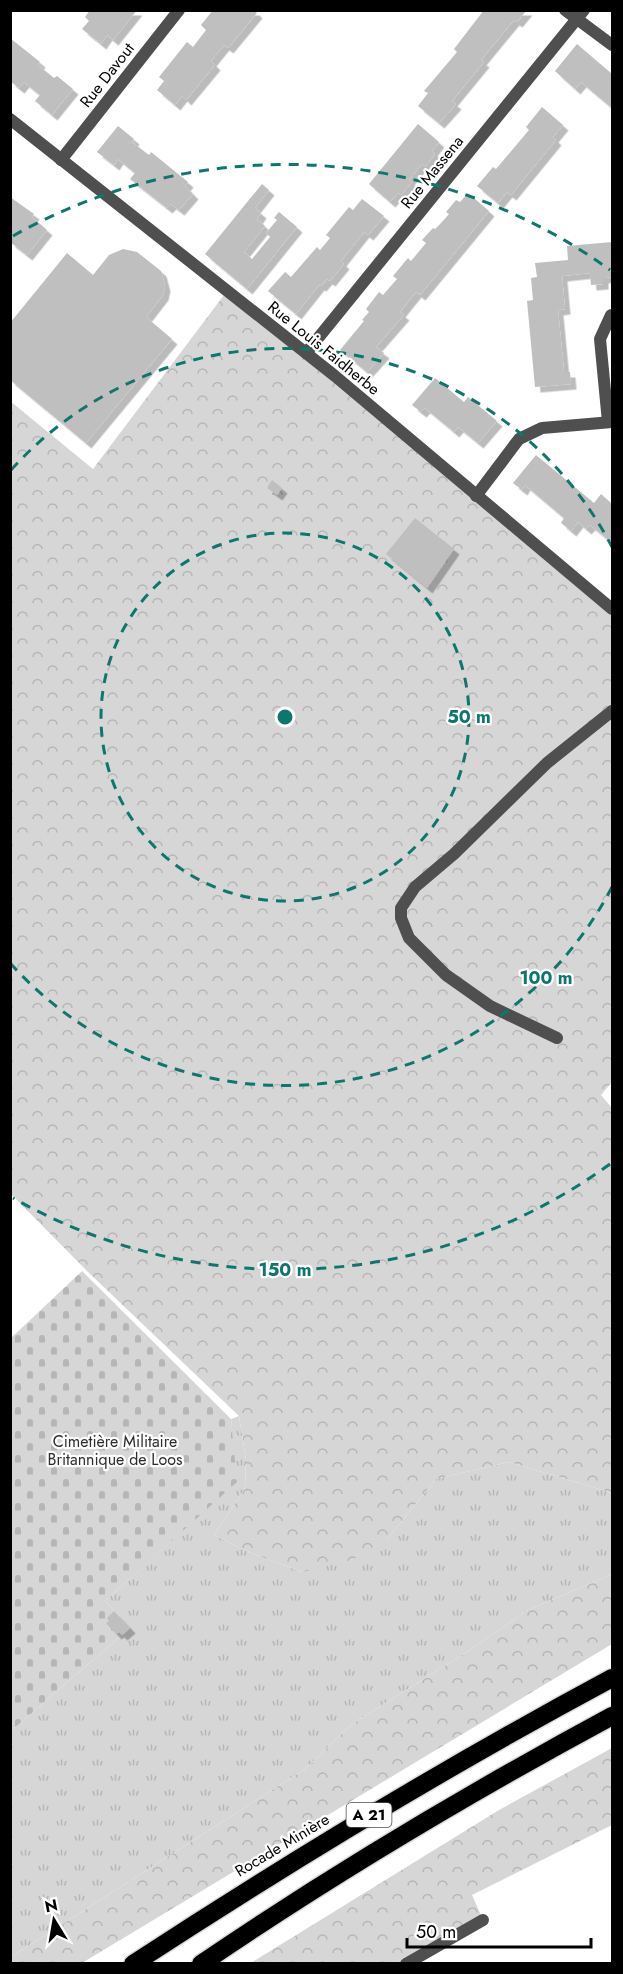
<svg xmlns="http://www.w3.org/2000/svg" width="623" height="1974" font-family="Jost,sans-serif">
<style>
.grass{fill:url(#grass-tufts)}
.forest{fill:url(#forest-crowns)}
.cemetery{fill:url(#cemetery-stones)}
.building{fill:#bfbfbf;filter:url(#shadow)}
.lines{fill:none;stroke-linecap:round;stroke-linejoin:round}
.highway-casing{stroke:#dbdbdb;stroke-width:21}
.street{stroke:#4f4f4f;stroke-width:12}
.highway{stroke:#000;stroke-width:18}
.ring{fill:none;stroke:#0f766e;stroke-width:3;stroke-dasharray:10 8}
.labels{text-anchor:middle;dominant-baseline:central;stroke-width:4.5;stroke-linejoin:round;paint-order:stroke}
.shield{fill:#fff;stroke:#4c4c4c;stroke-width:1.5}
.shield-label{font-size:15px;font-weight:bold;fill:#000}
.street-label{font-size:16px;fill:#000;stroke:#fff}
.park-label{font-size:16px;fill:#2d2d2d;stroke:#fff}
.centre{fill:#0f766e;stroke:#fff;stroke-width:3}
.ring-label{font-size:18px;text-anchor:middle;font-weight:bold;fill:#0f766e;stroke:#fff;stroke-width:4.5;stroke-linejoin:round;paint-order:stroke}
</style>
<defs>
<pattern id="grass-tufts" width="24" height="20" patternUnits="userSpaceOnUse" patternTransform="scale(1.5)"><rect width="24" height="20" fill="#d6d6d6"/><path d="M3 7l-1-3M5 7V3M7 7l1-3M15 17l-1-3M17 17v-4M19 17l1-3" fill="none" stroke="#b6b6b6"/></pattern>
<pattern id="forest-crowns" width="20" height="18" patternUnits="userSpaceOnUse" patternTransform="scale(1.5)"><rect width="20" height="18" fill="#d6d6d6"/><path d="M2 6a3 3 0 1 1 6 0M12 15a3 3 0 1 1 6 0" fill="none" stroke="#b6b6b6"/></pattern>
<pattern id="cemetery-stones" width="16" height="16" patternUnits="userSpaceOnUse" patternTransform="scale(1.5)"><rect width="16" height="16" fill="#d6d6d6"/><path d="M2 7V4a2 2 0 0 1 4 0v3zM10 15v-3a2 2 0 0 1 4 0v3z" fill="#b6b6b6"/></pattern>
<filter id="shadow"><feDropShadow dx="5.5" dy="5.5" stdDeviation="0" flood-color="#0004"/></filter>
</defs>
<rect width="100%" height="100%" fill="#fff"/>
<polygon class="grass" points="239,1416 246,1460 245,1488 214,1535 249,1552 302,1572 389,1537 436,1479 509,1462 612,1493 612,1574 526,1611 470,1650 352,1724 305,1769 11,1957 11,1731 130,1628 105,1601 236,1482 231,1419"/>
<g class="forest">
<polygon points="227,291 612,609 612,1082 601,1095 612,1108 612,1493 509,1462 436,1479 389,1537 352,1560 302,1572 249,1552 214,1535 245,1488 246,1460 239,1416 88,1272 11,1194 10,401 93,469"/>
<polygon points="612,1574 612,1644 82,1963 11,1963 11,1957 305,1769 352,1724 470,1650 526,1611"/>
<polygon points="612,1748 612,1825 472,1895 483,1920 406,1963 249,1964 499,1810"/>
</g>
<polygon class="cemetery" points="82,1271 231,1419 237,1482 105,1601 130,1628 11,1731 11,1338"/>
<g class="building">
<polygon points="90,10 137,10 113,40 107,35 101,44 82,29 89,21 85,17"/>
<polygon points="213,10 254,10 257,13 228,48 224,45 211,61 215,65 186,100 182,96 175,105 157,90 164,81 159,77 187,42 193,47 206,30 201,25"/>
<polygon points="484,10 527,10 517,22 514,20 481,60 484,62 452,101 456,104 439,123 418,106 428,93 424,91 457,52 454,49"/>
<polygon points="10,38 40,62 38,65 54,78 57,76 73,89 52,115 35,101 40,95 24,82 19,88 10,81"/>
<polygon points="577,44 612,74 612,108 581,82 575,89 555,71"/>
<polygon points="542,107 563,125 553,137 556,140 511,195 507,192 498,203 477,186 493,167 496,169 513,149 529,130 526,127"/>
<polygon points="418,124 439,142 432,151 435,154 425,167 422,164 409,180 412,182 401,195 398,193 390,202 369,184"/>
<polygon points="118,126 134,139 132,142 149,155 151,152 188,182 185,186 193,194 179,210 171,204 167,208 130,179 135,173 118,159 114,165 97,152"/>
<polygon points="262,184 269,190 255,208 261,213 257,219 265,226 244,252 252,259 270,237 266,233 277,220 274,218 279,212 297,227 247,289 205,254"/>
<polygon points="468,193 489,211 420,295 416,292 400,312 404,315 376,347 384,353 367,372 340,350 364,321 362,320 369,312 366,309 379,292 383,295 397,279 393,276 408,258 411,261 426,243 422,240 433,228 435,229 442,222 449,214 446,212 456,200 460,202"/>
<polygon points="10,197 34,214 32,217 47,230 27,255 10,242"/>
<polygon points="362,199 384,216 368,235 364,232 341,261 344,264 330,281 327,279 321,286 319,285 296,314 268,291 285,272 291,277 317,247 320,250 330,238 326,235 349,207 353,210"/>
<polygon points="612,242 612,277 603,278 603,284 591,285 590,273 562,276 565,309 558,310 564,372 570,372 571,384 535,387 527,301 533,300 531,278 537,277 535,263 568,260 567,246"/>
<polygon points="123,249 137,252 161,271 165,286 163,295 146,317 172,339 86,443 10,380 10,323 67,253 93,275 109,255"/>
<polygon points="435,378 464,402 468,397 497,421 478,443 458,427 454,432 425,408 421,412 412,405"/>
<polygon points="536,455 594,503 601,494 612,504 611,542 590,525 586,529 578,522 571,531 561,523 564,518 525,485 522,490 513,483"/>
<polygon points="272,480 282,488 277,495 267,488"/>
<polygon points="415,518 454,549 427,588 386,554"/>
<polygon points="114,1611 130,1628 122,1635 119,1632 116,1634 106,1623 109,1621 107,1618"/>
</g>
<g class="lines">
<defs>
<g id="highway">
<path d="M133,1964C289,1862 448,1766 612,1678"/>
<path d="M201,1964C333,1874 471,1792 612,1716"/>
</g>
</defs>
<use href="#highway" class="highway-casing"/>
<g class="street">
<polyline points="565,10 612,45"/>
<polyline points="10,119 335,376 612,609"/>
<polyline points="61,160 179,10"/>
<polyline points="306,353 584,10"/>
<polyline points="608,422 600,339 611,315"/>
<polyline points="476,496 519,439 542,428 612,422"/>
<polyline points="557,1038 490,1006 446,975 409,938 401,918 401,908 415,887 454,854 547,763 612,711"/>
<polyline points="406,1964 483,1920"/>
</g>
<use href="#highway" class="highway"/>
</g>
<g class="ring">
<circle cx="285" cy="717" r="184"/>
<path d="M612 887A369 369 0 0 1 11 964M11 470A369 369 0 0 1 612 547"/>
<path d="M610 1164A553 553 0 0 1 13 1198M13 236A553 553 0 0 1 610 270"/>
</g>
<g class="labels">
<rect class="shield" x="346.5" y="1803" width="45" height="24" rx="4.5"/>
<g class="shield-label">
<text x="369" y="1815">A 21</text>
</g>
<g class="street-label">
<text transform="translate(107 75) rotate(-52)">Rue Davout</text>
<text transform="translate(432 172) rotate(-51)">Rue Massena</text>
<text transform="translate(324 348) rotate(39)">Rue Louis Faidherbe</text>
<text transform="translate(282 1845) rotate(-31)">Rocade Minière</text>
</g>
<g class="park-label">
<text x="115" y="1441">Cimetière Militaire<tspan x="115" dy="18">Britannique de Loos</tspan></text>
</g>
</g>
<circle cx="285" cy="717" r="9" class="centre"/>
<g class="ring-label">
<text x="469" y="723">50 m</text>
<text x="546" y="984">100 m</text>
<text x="285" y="1276">150 m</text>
</g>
<rect width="623" height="1974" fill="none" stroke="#000000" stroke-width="24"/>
<g transform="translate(54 1920) rotate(349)" stroke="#ffffff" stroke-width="4.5" paint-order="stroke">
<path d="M0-4.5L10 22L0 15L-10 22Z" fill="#000000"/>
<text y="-9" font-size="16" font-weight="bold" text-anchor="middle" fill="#000000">N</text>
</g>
<path d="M407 1938v9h184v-9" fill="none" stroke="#000000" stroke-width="3"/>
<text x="416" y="1938" font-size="18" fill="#000000" stroke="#ffffff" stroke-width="4.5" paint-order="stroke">50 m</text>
</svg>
